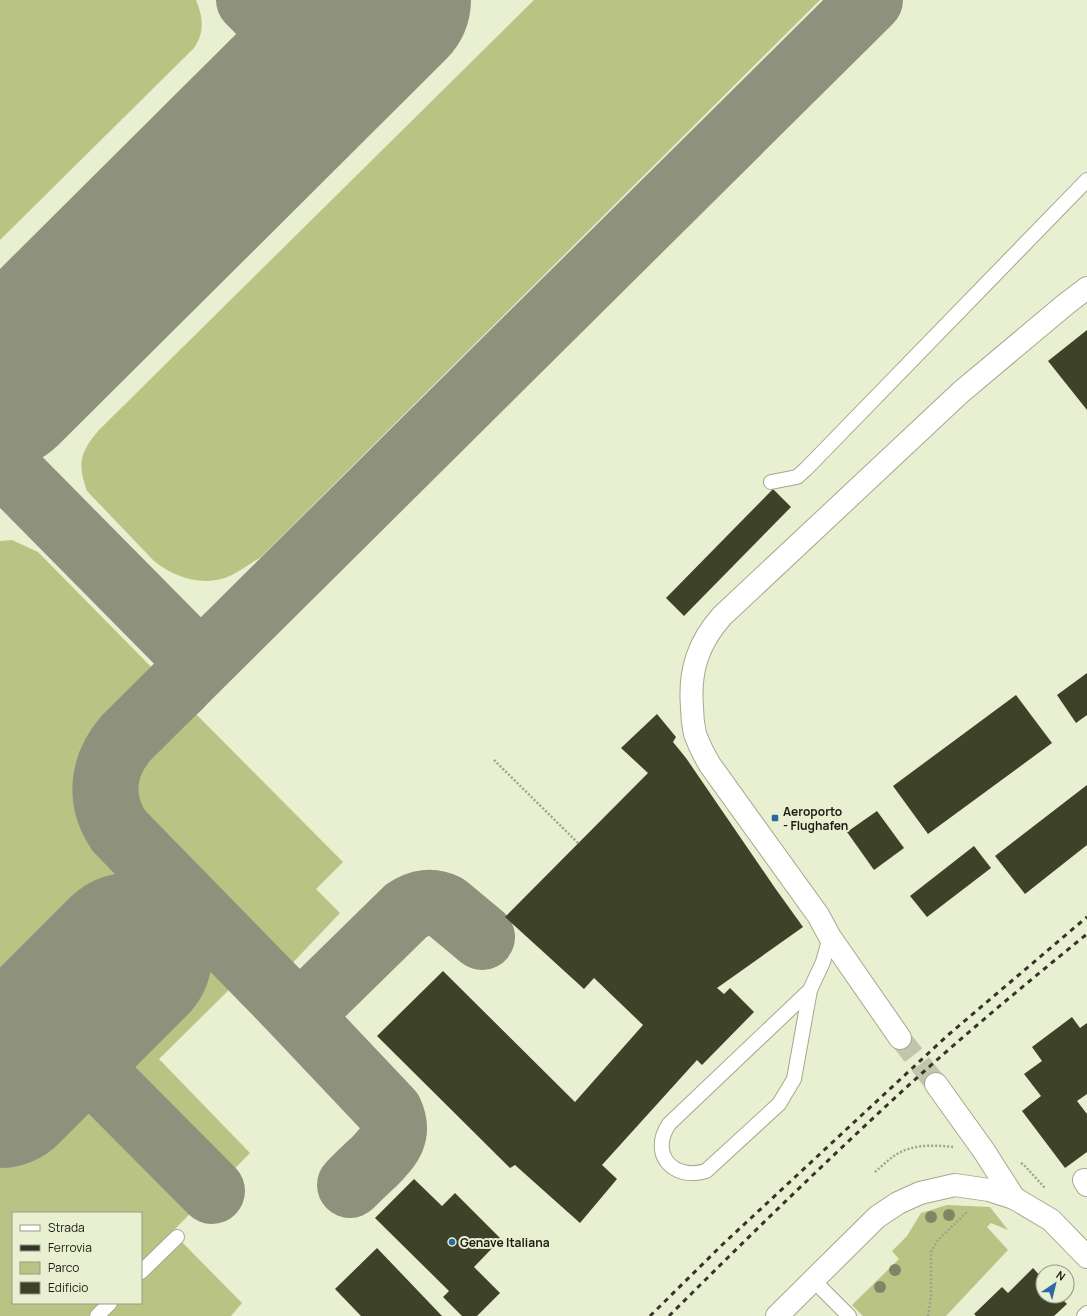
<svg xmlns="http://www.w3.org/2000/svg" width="1087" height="1316" font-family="Manrope,sans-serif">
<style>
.green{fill:#b9c484;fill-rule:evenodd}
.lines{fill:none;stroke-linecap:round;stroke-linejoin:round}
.taxiway{stroke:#8e927c;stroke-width:66}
.runway{stroke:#8e927c;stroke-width:166}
.building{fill:#3d4229}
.street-tunnel{stroke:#c0c5ab;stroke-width:22;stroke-dasharray:22 11;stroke-linecap:butt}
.lane-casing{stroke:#a4a98d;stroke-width:16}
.street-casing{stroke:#a4a98d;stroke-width:24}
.path{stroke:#9fa48c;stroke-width:2.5;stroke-dasharray:2 2;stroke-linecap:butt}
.lane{stroke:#fff;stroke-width:14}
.street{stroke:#fff;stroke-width:22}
.rail{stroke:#333528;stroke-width:3;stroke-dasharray:5 5;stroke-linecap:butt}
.tree{fill:#808566}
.poi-dot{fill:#2b69a0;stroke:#e9efd1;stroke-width:1.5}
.labels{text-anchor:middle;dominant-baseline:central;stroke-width:4;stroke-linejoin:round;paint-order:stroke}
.poi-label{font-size:12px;font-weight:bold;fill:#1b1d12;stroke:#e9efd1;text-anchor:start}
</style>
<rect width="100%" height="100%" fill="#e9efd1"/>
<g class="green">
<path d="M0,0H196C203,17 205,32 194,48L0,240Z"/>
<path d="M534,0H820L261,557C251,563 242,570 232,575C205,588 175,578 154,561L87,491C77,463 80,452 99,430Z"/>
<path d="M12,540L38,552L162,678L115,723L96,750L87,779L89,808L100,836L240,979L159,1059L250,1153L172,1232L242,1303L231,1316H0V541ZM13,1213H141V1303H13Z"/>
<polygon points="187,705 343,862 316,889 340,913 283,973 137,826 125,801 124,779 130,756"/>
<polygon points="947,1205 990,1207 1008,1230 991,1223 987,1227 1008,1250 946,1316 863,1316 852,1305 899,1259 892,1251 907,1236 921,1213"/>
</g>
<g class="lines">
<g class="taxiway">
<polyline points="249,0 318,70"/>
<polyline points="0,393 20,367"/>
<path d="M0,460L3,464L179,642C193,659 192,671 178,687"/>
<polyline points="129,956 186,901"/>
<path d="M286,1002C295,1009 301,1010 311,1004L406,911C419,902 432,900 446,907L482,937"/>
<polyline points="54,1032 212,1191"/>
<path d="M350,1185C358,1177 366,1169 375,1161C390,1145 400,1134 390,1112L286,1002L119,831C98,800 102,766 126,738L870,0"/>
</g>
<g class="runway">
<polyline points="0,386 388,0"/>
<polyline points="0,1085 129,956"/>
</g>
</g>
<g class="building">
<polygon points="1087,330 1087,410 1048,361"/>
<polygon points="773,489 791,507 684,616 666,598"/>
<polygon points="1087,673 1087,715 1076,723 1057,695"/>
<polygon points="1016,695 1052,743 928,834 893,786"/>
<polygon points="657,714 676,737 673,742 686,758 775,888 803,927 717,988 724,994 730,988 754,1012 702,1065 697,1060 602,1165 617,1179 580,1223 515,1165 510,1168 377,1036 443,971 575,1102 643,1025 594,978 584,989 505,917 648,773 621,748"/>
<polygon points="1087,785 1087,845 1025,894 995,856"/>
<polygon points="877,811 904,848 874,870 847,832"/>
<polygon points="974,846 991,868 927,917 910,896"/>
<polygon points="1072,1017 1080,1028 1087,1023 1087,1094 1077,1101 1087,1114 1087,1152 1065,1168 1022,1111 1041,1096 1024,1074 1042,1061 1032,1047"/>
<polygon points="414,1179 442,1206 455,1193 501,1239 474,1267 500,1293 477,1316 462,1316 443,1297 449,1291 375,1218"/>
<polygon points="377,1248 442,1316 361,1316 335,1289"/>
<polygon points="1033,1268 1043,1279 1043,1296 1059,1296 1067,1304 1054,1316 976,1316 974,1314 1002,1287 1008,1293"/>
</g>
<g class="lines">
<polyline class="street-tunnel" points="900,1038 936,1084"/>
<defs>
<g id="lane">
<polyline points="771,482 797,477 807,468 1087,180"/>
<path d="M810,990L794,1079L779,1104L706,1171C673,1181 649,1154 669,1124L810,990L823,962L830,937"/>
<polyline points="141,1272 177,1237"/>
<polyline points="813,1280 849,1316"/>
<polyline points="97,1316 110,1303"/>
<polyline points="1084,1316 1087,1313"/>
</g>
<g id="street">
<path d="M900,1038L830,937L818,915L710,765C704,755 699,745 695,734C693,725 692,715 692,707C689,671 698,643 722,616L961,392L1066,304L1087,288"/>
<polyline points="936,1084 984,1151 1014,1198"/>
<polyline points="1084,1180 1087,1185"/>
<polyline points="777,1316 877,1217 898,1203 920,1193 955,1185 989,1190 1014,1198 1051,1220 1087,1257"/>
</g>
</defs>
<use href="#lane" class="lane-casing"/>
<use href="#street" class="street-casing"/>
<g class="path">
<polyline points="494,760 578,843"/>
<polyline points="1021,1163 1024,1165 1045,1188"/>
<path d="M875,1172C882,1166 889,1159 897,1154C914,1144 934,1145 953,1147"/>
<polyline points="928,1316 931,1296 931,1252 938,1240 968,1211"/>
</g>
<use href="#lane" class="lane"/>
<use href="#street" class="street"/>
<g class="rail">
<polyline points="650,1316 723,1244 948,1035 1087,917"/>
<path d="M669,1316C744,1241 820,1167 898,1095C959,1039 1023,986 1087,934"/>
</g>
</g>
<g class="tree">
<circle cx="949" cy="1215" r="6"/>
<circle cx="931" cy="1217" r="6"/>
<circle cx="895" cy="1270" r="6"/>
<circle cx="880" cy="1287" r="6"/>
</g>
<g class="poi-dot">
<rect x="771" y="814" width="8" height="8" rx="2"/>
<circle cx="452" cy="1242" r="4"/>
</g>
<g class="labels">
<g class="poi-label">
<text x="783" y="811">Aeroporto<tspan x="783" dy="14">- Flughafen</tspan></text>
<text x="460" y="1242">Genave Italiana</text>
</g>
</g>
<rect x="12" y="1212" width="130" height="92" fill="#e9efd1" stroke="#979b85"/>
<rect x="20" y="1225" width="20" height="6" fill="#ffffff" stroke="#979b85"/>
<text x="48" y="1232" font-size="12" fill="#1b1d12">Strada</text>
<rect x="20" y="1245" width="20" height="6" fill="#333528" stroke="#979b85"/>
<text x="48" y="1252" font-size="12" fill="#1b1d12">Ferrovia</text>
<rect x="20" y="1262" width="20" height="12" fill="#b9c484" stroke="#979b85"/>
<text x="48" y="1272" font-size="12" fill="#1b1d12">Parco</text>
<rect x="20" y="1282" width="20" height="12" fill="#3d4229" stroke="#979b85"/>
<text x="48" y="1292" font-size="12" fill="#1b1d12">Edificio</text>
<g transform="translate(1055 1284) rotate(35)"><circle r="19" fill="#e9efd1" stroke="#979b85"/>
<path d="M0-3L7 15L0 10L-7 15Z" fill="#2b69a0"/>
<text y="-6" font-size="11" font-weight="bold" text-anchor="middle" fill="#1b1d12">N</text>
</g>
</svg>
